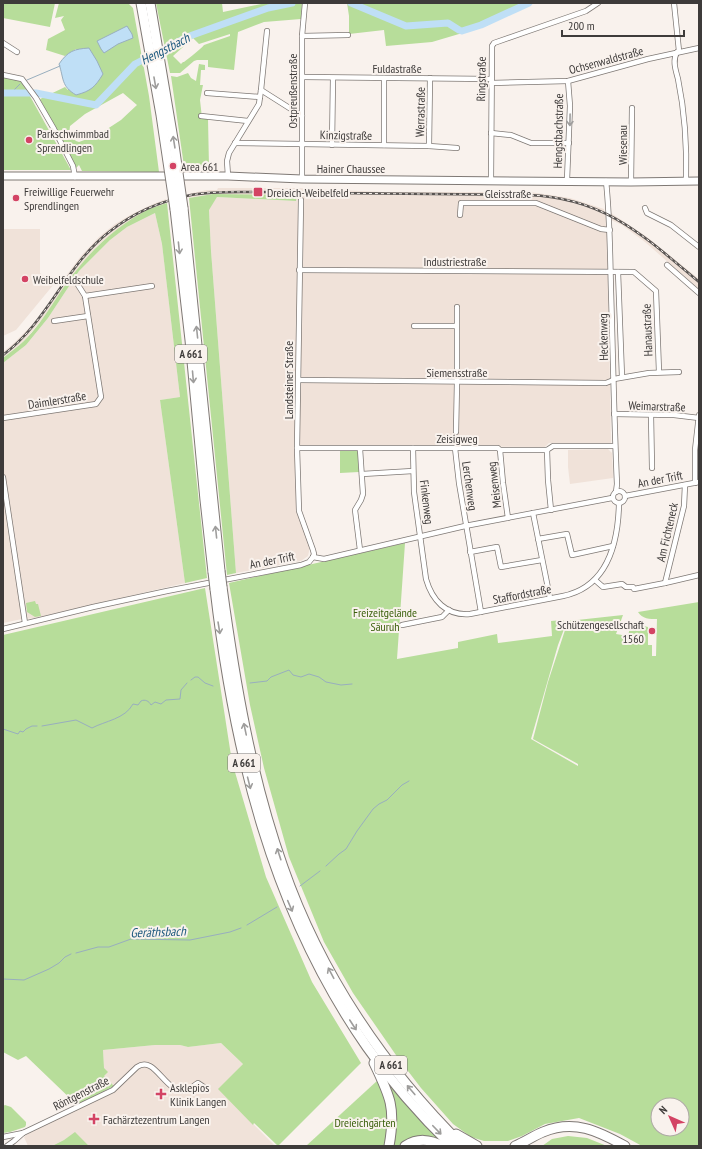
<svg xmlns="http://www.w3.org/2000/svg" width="702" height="1149" font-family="'PT Sans Narrow',sans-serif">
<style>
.built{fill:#f0e2d9}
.green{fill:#b7dd9a;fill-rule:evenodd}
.water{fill:#bfdff6;stroke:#98aebe}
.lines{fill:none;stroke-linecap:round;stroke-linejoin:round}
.stream{stroke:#98aebe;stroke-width:1}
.river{stroke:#bfdff6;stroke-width:7}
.street-casing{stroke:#7f7975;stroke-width:6}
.secondary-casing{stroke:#7f7975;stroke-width:9}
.highway-casing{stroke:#7f7975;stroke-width:11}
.street{stroke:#fff;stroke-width:4.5}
.secondary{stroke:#fff;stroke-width:7}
.highway{stroke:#fff;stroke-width:9}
.rail-casing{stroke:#585452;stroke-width:2.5}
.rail{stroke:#f9f2ed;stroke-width:1;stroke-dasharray:3;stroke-linecap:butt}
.highway-bridge-casing{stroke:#7f7975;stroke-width:11;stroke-linecap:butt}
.highway-bridge{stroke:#fff;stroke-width:9}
.oneway{stroke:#9e9d9c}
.poi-dot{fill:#d34364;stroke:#f9f2ed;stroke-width:1.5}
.labels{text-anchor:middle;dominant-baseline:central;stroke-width:4;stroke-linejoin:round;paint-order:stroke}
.shield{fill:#f9f2ed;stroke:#767270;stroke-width:1}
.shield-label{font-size:11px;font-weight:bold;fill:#3e3b3a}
.street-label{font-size:12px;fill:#3e3b3a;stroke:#f9f2ed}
.poi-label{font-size:12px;fill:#3e3b3a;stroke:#f9f2ed;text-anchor:start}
.park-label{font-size:12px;fill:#395f0a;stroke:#f9f2ed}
.water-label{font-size:13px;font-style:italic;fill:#1a577d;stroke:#f9f2ed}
</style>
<rect width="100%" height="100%" fill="#f9f2ed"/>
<g class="built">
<polygon points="218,188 295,188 383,192 530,192 570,198 604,209 604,215 607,216 611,443 549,443 545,447 295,446 297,511 310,547 308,556 301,561 236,573 211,251 209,209 217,197 296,201 297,196 213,194 189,198 188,194 207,190 217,190"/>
<polygon points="166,199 167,203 150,209 143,213 122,226 97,246 78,268 43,318 24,341 3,358 3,352 14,343 37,320 46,308 66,276 81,256 99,237 115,224 132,214 153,204"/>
<polygon points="155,213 162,244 180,397 160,400 185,583 35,618 22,619 3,623 3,363 26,345 48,318 79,271 110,240 127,227"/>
<polygon points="611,213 647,237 699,279 699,289 645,242 622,225 611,220"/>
<polygon points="3,229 40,229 40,273 54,284 16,330 3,336"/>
<polygon points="608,449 612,453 613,478 570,484 568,467 568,450"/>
<polygon points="221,1043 243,1064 219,1089 275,1146 89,1146 75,1133 64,1140 52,1146 28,1146 24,1137 38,1123 108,1090 114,1086 104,1076 103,1050 155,1045 180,1045 188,1047"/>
</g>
<g class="green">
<polygon points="3,3 55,3 50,27 3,18"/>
<path d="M59,3H128L133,8L149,96L159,172L82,171L79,165L76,168L40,99L65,87L68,90L76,49L65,56L46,50L48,39L65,30L61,20L64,16L55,18ZM123,93L137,105L121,120L98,135L79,142L76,141L69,134L70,126L85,114Z"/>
<path d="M156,3H222L223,12L266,3H302L301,19L264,22L238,32L234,70L208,67V60H197L194,61L180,73H170ZM230,34V36L204,45C201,49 189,58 184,62H183L181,64L173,56L193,38L199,44Z"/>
<polygon points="347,3 533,3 486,26 432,42 386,46 384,30 349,34 349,16"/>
<polygon points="199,64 205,65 205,70 201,70 200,85 203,85 200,100 202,118 208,119 209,167 184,166 171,76 177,77 188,73 191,78 196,81"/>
<polygon points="3,76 21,80 71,170 3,170"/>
<polygon points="213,194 297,195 296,201 217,197 209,210 211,251 236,573 227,575 189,198"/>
<path d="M167,203L207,578L185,583L160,400L180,397L162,244L155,213L127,227L110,240L79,271L48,318L26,345L3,363V358C10,352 18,347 24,341C46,319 59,290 79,267C97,244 123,222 149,209C155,207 161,205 167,203Z"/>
<polygon points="340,451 357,451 358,452 359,472 340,473"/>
<path d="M405,543L397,659L458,648V642L497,634L498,643L552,636L551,621L563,620L566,624L558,645L531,739L578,766V764L533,739L548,682L568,621L623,615L616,634L628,636L631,623L648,627V645H652V656H656L657,619C650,619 642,619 638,612L699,602V1146H642L620,1134L579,1118L545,1124L522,1136L508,1141H484L471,1137L453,1124L421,1088L398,1058L353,993L324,942L289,857L264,768L250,705L229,583ZM658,1105H682V1129H658Z"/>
<polygon points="205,588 232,762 266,877 312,982 361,1063 278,1146 254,1123 253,1125 218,1089 243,1064 221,1043 188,1047 180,1045 155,1045 103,1050 104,1068 108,1072 104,1076 114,1086 77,1105 26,1056 18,1060 3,1052 3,635"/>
<polygon points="35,601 36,604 38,604 41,616 35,617 27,612 26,603"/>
<polygon points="386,1079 415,1114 442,1143 392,1146 396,1132 395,1112"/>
<path d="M378,1080C390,1102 389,1122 384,1146H306Z"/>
<polygon points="5,1105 11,1107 26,1122 26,1125 25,1127 10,1132 3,1133 3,1106"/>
<polygon points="75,1132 89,1146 52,1146 64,1140"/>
<polygon points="568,1136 587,1138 607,1146 542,1146 552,1139"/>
</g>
<g class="water">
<polygon points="127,26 132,34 133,38 118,44 104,53 101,49 97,41"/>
<path d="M89,48L97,61L103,74C95,87 91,91 76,95C61,86 64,79 59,64C68,51 74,49 89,48Z"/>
</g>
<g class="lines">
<g class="stream">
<polyline points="27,80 60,66"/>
<polyline points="11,93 20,84"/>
<polyline points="191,680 195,677 198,677 205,683 213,686"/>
<polyline points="250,683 267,681 271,677 289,670 293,675 301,677 309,674 319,677 326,682 341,685 352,684"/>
<path d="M42,726L76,720L92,728C105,721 125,719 133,704L138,705L141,701C145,699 149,701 151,705L155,702L161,704L166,700L180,699L181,690L187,683"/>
<polyline points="3,729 18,734 20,731 23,732 26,729 32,726 37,726"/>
<polyline points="326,866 339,854 346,849 357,831 373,809 379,804 387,800 402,785 409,781"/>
<polyline points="300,886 320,871"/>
<polyline points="247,925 277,907"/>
<polyline points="76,953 98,947 109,947 131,939 190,940 230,932 241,928"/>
<polyline points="3,979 24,980 49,969 59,963 65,957 71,954"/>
</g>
<g class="river">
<polyline points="351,3 406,26 448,23 459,30 462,31 481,25 529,3"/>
<polyline points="3,93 36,93 96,105 135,64 187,37 268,8 292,3"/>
</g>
<defs>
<g id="street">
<polyline points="674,3 679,51"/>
<polyline points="302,36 348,35"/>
<polyline points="3,43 17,52"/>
<path d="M677,52C672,61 676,71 678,79C685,113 687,147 686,181"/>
<polyline points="3,75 22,79 36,98 54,129 73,166 75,177"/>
<polyline points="303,77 491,79"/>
<polyline points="491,83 568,81 648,59 699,48"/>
<polyline points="261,90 302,116"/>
<polyline points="207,93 260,97"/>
<polyline points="201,116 248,121"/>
<polyline points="491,133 511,135 531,143 569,143"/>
<polyline points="235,143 429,146 457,148"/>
<polyline points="332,145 333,78"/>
<polyline points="384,145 384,78"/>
<polyline points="429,146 430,78"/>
<polyline points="228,176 227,161 229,153 259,104 261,90 267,31"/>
<polyline points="302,179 302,36 305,3"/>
<polyline points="491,180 492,46 494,43 586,11 598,3"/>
<polyline points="567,180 570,106 568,81"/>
<path d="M606,181C610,218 610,254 611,291C613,355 614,420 617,484L616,492"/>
<polyline points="631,182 632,108"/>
<polyline points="301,200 297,448 299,511 313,550 314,554 313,557"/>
<polyline points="645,208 647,213 671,225 699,247"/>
<polyline points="460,215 461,203 536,203 601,229 610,230"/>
<polyline points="667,265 699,293"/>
<polyline points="299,270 634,272 656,291 659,372"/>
<polyline points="618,272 622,377"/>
<polyline points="85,296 152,286"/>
<polyline points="54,321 88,316"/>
<polyline points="414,326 456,326"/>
<polyline points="299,380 606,383 611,381 614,379 649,373 679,372"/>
<polyline points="614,414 674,415 699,418"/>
<polyline points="651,415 652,468"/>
<polyline points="3,418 96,404 101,397 85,296 78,285"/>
<polyline points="456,432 457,382 457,307"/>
<polyline points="297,448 498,448 500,450 547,450 553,446 615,446"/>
<path d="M413,448L414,492L426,579C432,600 446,616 470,614L563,596C607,587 618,544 619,504"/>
<polyline points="455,448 459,483 481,612"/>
<polyline points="500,450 503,483 508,518"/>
<polyline points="547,450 548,480 551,510"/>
<polyline points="362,474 413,471"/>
<polyline points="3,477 25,623"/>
<polyline points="695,483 695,450 699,415"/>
<circle cx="619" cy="497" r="6"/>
<polyline points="625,496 699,482"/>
<polyline points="533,513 550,598"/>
<polyline points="538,539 567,534 572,555 613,546"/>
<polyline points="360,550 355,510 361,500 363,494 360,449"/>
<polyline points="470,552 497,547 501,567 542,560"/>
<polyline points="313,557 324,559 465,526 612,498"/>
<polyline points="595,580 603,587 622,584 626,587 633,587 634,589 665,583 699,575"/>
<polyline points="665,583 684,506 685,485"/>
<polyline points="402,625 442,617 449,610"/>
<polyline points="3,629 93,607 167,591 301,565 309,562 313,557"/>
<path d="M3,1137L23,1133L113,1090L137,1067C156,1054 165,1096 187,1090C191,1089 194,1085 198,1083L204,1087"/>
<polyline points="7,1146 14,1141 23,1133"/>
</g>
<polyline id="secondary" points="3,176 228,176 302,179 631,182 699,181"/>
<g id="highway">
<path d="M183,208C196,329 207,450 220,571"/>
<polyline points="175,209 190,340 205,500 213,572"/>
<path d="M222,587C235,682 251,777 283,867C320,973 384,1068 463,1146"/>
<path d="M215,589C234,751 272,911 367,1047C392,1083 421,1116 452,1146"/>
<path d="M374,1063C390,1096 396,1108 389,1146"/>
<polyline points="456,1134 477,1146"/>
<path d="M405,1146C418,1138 429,1139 443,1146"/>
<path d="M515,1146C525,1142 533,1136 543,1132C574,1119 598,1131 625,1146"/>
</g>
</defs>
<use href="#street" class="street-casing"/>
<use href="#secondary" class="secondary-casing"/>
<use href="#highway" class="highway-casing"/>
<use href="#street" class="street"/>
<use href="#secondary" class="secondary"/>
<use href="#highway" class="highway"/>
<defs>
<path id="rail" d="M3,355C48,322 65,266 109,232C133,213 160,201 191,195C213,191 235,192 257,192C281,192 305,192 329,193C396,194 463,194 529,195C605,198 644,236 699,282"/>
</defs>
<use href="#rail" class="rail-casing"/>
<use href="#rail" class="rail"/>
<defs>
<g id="highway-bridge">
<polyline points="141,3 161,115 175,209"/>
<polyline points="150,3 174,145 183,208"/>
<polyline points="220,571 222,587"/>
<polyline points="213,572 215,589"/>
</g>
</defs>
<use href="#highway-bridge" class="highway-bridge-casing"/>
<use href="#highway-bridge" class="highway-bridge"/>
</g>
<defs><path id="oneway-shaft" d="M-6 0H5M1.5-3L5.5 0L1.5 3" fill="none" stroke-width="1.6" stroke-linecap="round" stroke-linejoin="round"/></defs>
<g class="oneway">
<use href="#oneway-shaft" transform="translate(155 83) rotate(80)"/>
<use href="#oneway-shaft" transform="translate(570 120) rotate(91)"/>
<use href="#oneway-shaft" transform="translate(174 142) rotate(-99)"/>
<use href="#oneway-shaft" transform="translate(179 248) rotate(84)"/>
<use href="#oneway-shaft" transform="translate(197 332) rotate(-96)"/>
<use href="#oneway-shaft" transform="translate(193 377) rotate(85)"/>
<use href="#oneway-shaft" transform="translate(216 532) rotate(-96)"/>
<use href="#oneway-shaft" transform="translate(219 628) rotate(81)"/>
<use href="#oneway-shaft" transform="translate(245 729) rotate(-102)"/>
<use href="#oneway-shaft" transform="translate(249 783) rotate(76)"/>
<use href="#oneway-shaft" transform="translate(279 854) rotate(-108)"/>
<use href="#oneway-shaft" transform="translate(290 906) rotate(67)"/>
<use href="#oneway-shaft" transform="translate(331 973) rotate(-118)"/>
<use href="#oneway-shaft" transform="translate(353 1025) rotate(57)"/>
<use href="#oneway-shaft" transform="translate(411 1090) rotate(-130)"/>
<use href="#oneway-shaft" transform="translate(437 1130) rotate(46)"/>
</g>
<g class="poi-dot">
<circle cx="29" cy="140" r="4"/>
<circle cx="173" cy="166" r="4"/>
<rect x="253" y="187" width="10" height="10" rx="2"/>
<circle cx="16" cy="198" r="4"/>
<circle cx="25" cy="279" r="4"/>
<circle cx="652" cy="631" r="4"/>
<path d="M159 1088h4v4h4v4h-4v4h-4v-4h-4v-4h4z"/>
<path d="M92 1113h4v4h4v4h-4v4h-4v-4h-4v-4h4z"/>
</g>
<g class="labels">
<g class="shield">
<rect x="175" y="345" width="32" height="18" rx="3"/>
<rect x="228" y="754" width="32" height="18" rx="3"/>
<rect x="375" y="1056" width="32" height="18" rx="3"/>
</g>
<g class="shield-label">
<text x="191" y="354">A 661</text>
<text x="244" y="763">A 661</text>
<text x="391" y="1065">A 661</text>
</g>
<g class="street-label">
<text transform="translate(606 60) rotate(-15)">Ochsenwaldstraße</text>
<text x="397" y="68">Fuldastraße</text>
<text transform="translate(481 79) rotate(-89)">Ringstraße</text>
<text transform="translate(292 91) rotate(-90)">Ostpreußenstraße</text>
<text transform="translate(420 112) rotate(-89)">Werrastraße</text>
<text transform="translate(558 131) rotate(-89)">Hengstbachstraße</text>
<text transform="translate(346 135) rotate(1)">Kinzigstraße</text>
<text transform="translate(622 145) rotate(-90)">Wiesenau</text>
<text x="351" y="168">Hainer Chaussee</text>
<text x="508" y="193">Gleisstraße</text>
<text x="455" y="261">Industriestraße</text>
<text transform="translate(647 330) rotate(-92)">Hanaustraße</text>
<text transform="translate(603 337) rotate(-91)">Heckenweg</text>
<text x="457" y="372">Siemensstraße</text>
<text transform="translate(288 380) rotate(-90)">Landsteiner Straße</text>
<text transform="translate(57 400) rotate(-9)">Daimlerstraße</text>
<text transform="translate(657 406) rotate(2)">Weimarstraße</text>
<text x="457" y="438">Zeisigweg</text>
<text transform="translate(660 479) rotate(-11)">An der Trift</text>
<text transform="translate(494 485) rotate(-97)">Meisenweg</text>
<text transform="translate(470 486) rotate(82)">Lerchenweg</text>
<text transform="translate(427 502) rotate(83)">Finkenweg</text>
<text transform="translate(667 532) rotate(-77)">Am Fichteneck</text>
<text transform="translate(272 560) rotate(-11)">An der Trift</text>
<text transform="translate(522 594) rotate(-11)">Staffordstraße</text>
<text transform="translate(81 1093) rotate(-27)">Röntgenstraße</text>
</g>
<g class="poi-label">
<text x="37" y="133">Parkschwimmbad<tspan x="37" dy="14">Sprendlingen</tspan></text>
<text x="181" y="166">Area 661</text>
<text x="24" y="191">Freiwillige Feuerwehr<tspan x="24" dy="14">Sprendlingen</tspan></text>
<text x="267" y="192">Dreieich-Weibelfeld</text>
<text x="33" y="279">Weibelfeldschule</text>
<text x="644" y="624" text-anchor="end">Schützengesellschaft<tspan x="644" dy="14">1560</tspan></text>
<text x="170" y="1087">Asklepios<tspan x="170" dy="14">Klinik Langen</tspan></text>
<text x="103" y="1119">Fachärztezentrum Langen</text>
</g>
<g class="park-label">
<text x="385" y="612">Freizeitgelände<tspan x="385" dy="14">Säuruh</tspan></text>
<text x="365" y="1122">Dreieichgärten</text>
</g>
<g class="water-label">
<text transform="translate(165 49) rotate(-27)">Hengstbach</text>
<text transform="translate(158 932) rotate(-2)">Geräthsbach</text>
</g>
</g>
<rect width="702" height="1149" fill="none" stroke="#3e3b3a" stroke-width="8"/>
<g transform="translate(670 1117) rotate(315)"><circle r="19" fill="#f9f2ed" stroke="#aea9a5"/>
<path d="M0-3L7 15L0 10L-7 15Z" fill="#d34364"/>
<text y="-6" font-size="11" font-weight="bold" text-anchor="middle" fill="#3e3b3a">N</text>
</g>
<path d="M562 30v6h122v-6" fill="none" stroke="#3e3b3a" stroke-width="2"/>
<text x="568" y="30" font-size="12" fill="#3e3b3a" stroke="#f9f2ed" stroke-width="3" paint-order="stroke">200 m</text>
</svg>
